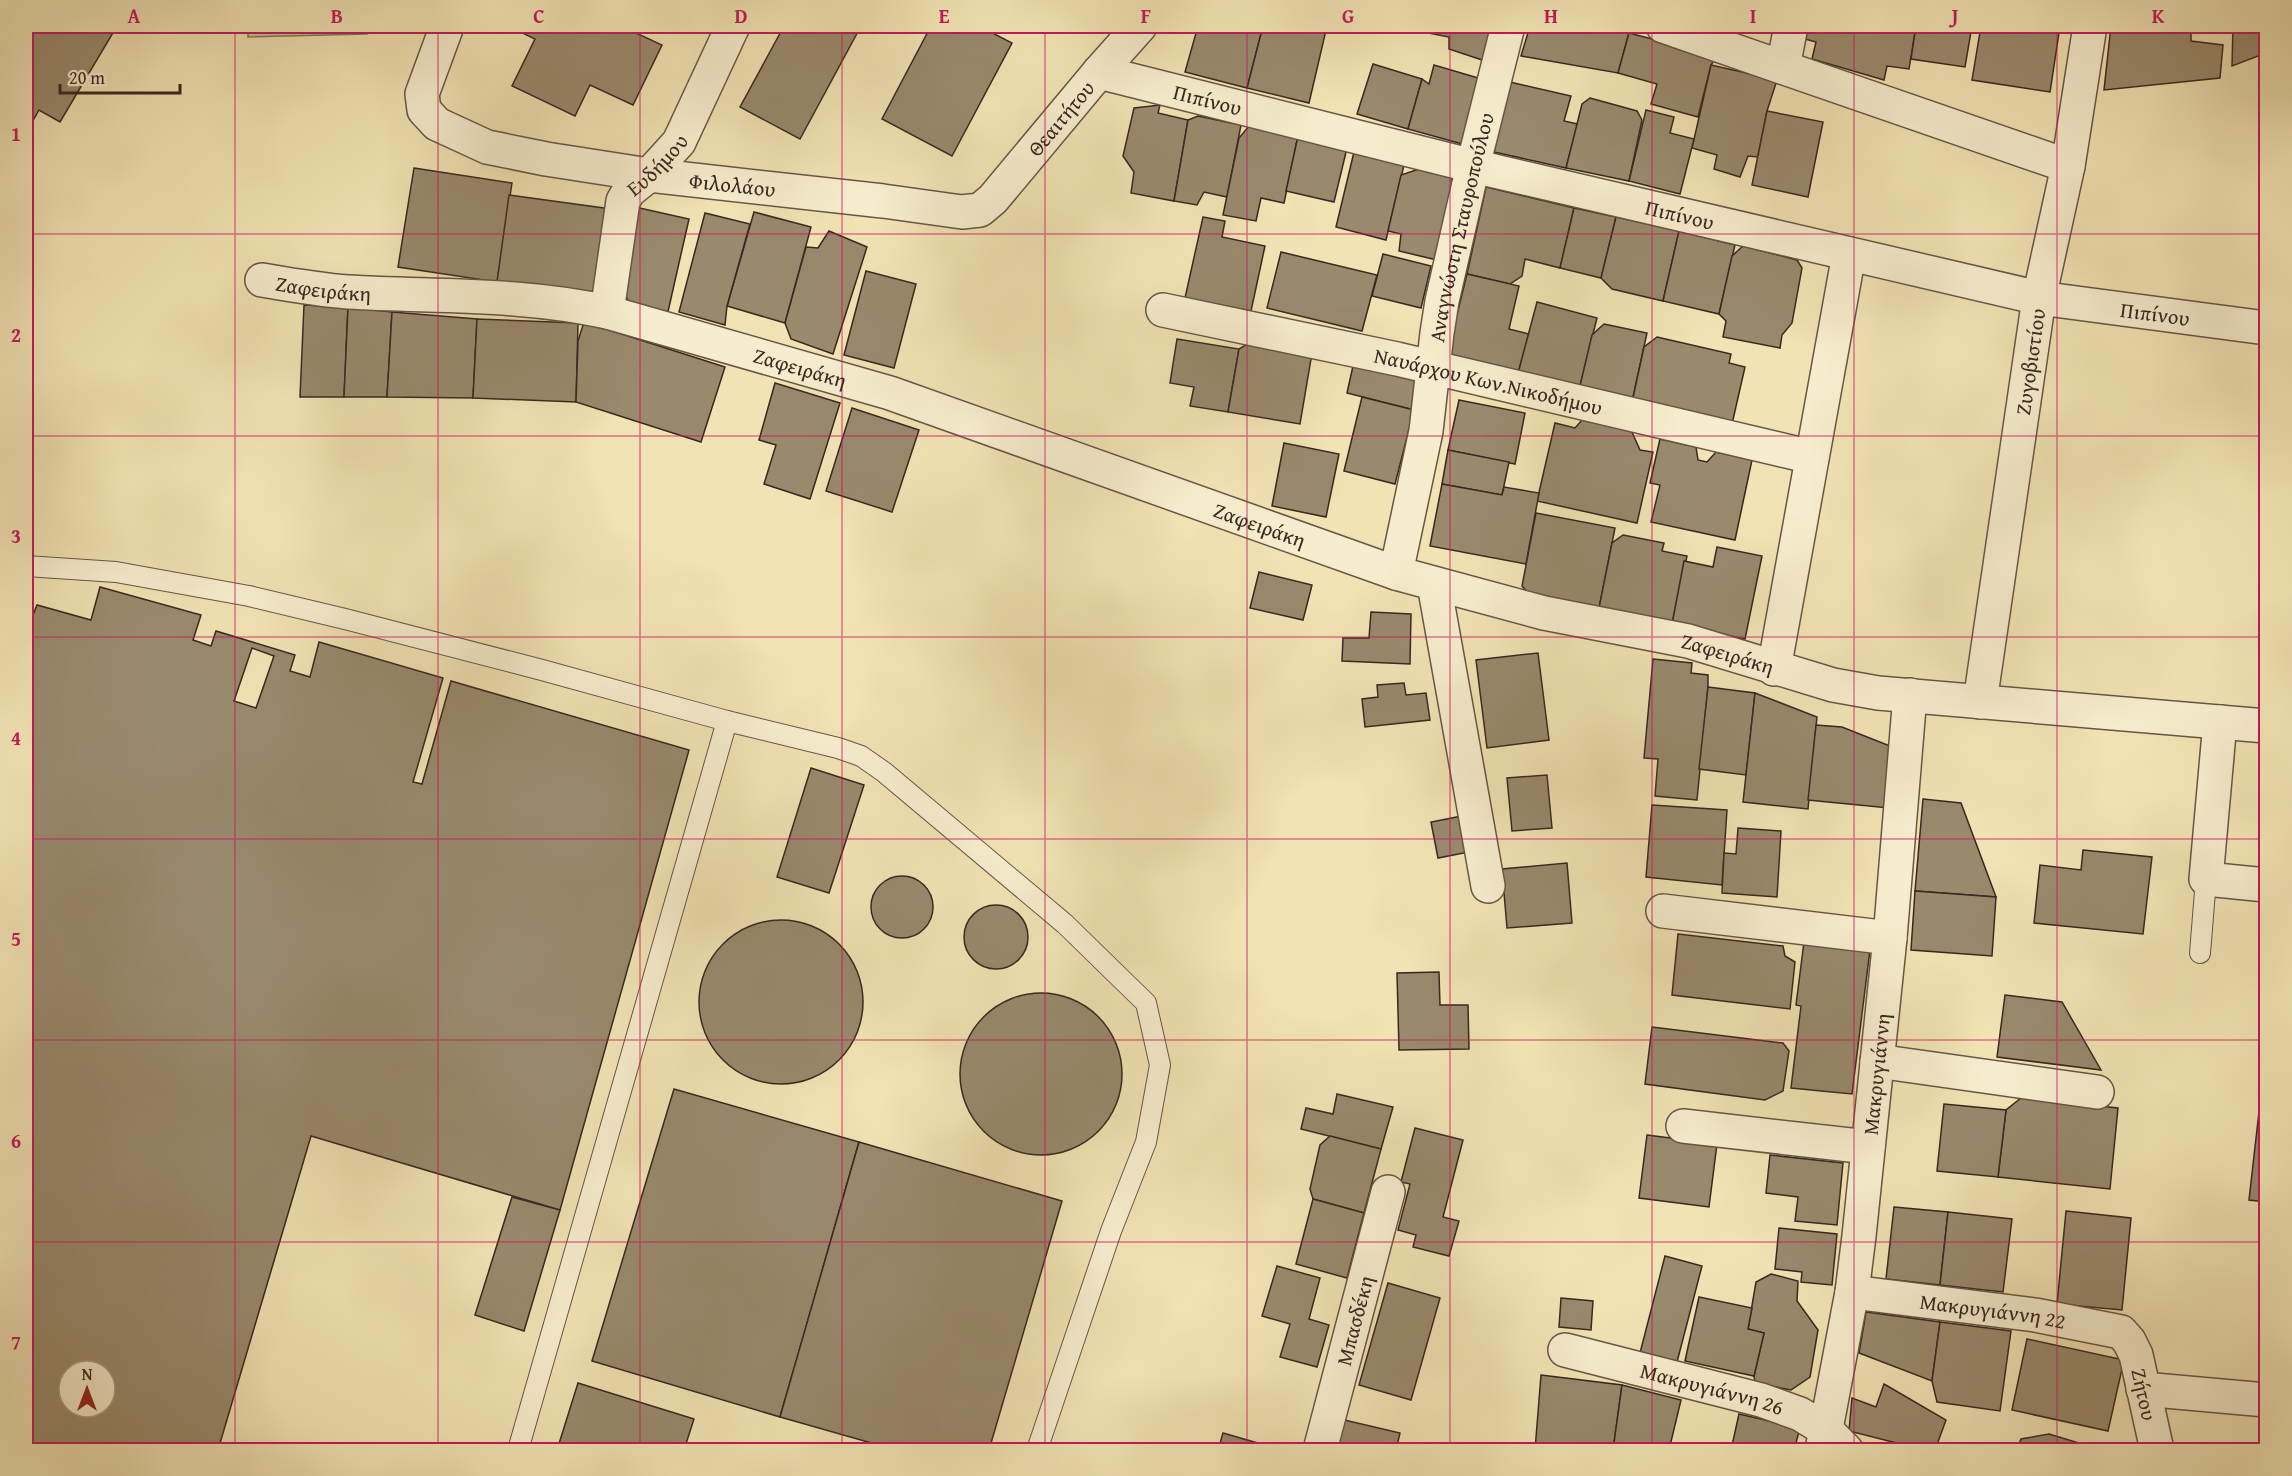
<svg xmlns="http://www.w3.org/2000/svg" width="2292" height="1476" font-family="'Gentium Book Plus',serif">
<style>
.grass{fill:#d3c39b;stroke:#86755e;stroke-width:1.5}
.building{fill:#99896d;stroke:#392720;stroke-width:1.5;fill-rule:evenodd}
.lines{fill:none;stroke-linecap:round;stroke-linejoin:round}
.lane-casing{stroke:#675645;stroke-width:22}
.street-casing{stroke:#675645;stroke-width:36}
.lane{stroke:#f7edce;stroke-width:20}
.street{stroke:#f7edce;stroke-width:33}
.grid{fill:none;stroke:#c2185b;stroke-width:1.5;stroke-opacity:0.55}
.labels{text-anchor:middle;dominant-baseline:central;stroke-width:4.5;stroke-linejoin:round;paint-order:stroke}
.street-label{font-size:21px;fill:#392720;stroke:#f7edce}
.neatline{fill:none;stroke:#c2185b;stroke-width:2}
.grid-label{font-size:20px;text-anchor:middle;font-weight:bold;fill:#c2185b}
</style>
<rect width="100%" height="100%" fill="#f2e3b4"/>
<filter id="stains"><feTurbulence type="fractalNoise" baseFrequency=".00333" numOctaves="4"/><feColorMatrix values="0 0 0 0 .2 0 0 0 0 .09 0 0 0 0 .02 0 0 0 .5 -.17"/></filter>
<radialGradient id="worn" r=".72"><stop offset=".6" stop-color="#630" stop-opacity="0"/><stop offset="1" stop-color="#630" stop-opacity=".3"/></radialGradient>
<polygon class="grass" points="248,26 367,26 367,34 248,37"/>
<g class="building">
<polygon points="26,26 117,26 60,122 39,110 26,133"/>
<polygon points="508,26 621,26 662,45 633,105 590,85 575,116 512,86 535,39"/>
<polygon points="784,26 861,26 800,139 740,107"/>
<polygon points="931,26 979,26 1012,43 952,156 882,119"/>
<polygon points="1198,26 1263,26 1247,88 1185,72"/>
<polygon points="1263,26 1327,26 1309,103 1247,88"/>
<polygon points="1393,26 1499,26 1488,62 1449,49 1449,37"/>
<polygon points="1530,26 1608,26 1629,33 1618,73 1521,56"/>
<polygon points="1808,26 1916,26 1909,69 1887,66 1884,80 1812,59 1816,42 1805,39"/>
<polygon points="1916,26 1972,26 1965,67 1911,59"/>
<polygon points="1981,26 2009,26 2059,33 2050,92 1972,80"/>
<polygon points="2009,26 2060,26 2059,33"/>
<polygon points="2111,26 2191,26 2191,41 2223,45 2220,78 2104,90"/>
<polygon points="2233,26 2266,26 2266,53 2232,66"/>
<polygon points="1629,33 1717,56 1711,65 1698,117 1651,104 1657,84 1618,73"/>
<polygon points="1373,64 1422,79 1408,129 1357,114"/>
<polygon points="1434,65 1485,80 1466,145 1408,129 1422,79 1429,84"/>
<polygon points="1711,65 1777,80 1767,111 1758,157 1748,156 1740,177 1714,169 1717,155 1692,148"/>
<polygon points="1510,82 1571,96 1564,121 1578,124 1566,168 1494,152"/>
<polygon points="1590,98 1637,111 1642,120 1629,181 1566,168 1582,104"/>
<polygon points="1160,105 1158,113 1188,120 1174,201 1131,193 1134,172 1123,156 1134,108"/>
<polygon points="1646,110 1674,117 1670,133 1694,139 1680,194 1629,181"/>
<polygon points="1767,111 1823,122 1808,197 1752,185"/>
<polygon points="1198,116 1241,125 1227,197 1204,192 1197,205 1174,201 1188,120"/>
<polygon points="1249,126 1298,136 1284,203 1261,198 1256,221 1223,215 1239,138"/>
<polygon points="1298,136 1347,148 1334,202 1286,191"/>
<polygon points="1354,152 1404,165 1386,240 1336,227"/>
<polygon points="414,168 512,183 497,282 398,267"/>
<polygon points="1419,169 1449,174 1454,185 1437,260 1399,251 1401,234 1388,231 1401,175"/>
<polygon points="1486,187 1574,208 1560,268 1525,259 1522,276 1510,284 1467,274"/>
<polygon points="509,195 611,209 597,297 497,282"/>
<polygon points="635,207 689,219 667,316 631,306 621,287"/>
<polygon points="1574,208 1616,217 1601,278 1560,268"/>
<polygon points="754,212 811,227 785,323 727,306"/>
<polygon points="705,213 750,224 727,306 725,325 679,312"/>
<polygon points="1203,217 1225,221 1222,237 1265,246 1251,311 1185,298"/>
<polygon points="1616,217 1679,231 1663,301 1612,289 1601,278"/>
<polygon points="829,231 867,247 833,354 791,339 785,323 806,247 818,248"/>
<polygon points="1679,231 1735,245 1719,314 1663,301"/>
<polygon points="1743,246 1797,260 1802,268 1792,323 1782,335 1780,348 1723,337 1726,321 1719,314 1732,256"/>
<polygon points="1281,252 1377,275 1362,331 1267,308"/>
<polygon points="1383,254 1431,266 1421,308 1372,296"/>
<polygon points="866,271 916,284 894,368 844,355"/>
<polygon points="1467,274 1519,286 1509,329 1529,334 1517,377 1446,359"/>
<polygon points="1537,302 1597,318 1579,390 1517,377"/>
<polygon points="304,305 348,307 344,397 300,397"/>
<polygon points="348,307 392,312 387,397 344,397"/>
<polygon points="392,312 477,319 473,398 387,397"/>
<polygon points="477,319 578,323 576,402 473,398"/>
<polygon points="584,322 725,367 701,442 576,402 578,341"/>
<polygon points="1604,324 1647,333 1632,402 1579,390 1592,335"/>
<polygon points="1657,337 1731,354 1729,363 1745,367 1732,424 1632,402 1644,347"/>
<polygon points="1177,339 1239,349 1228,412 1190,406 1194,387 1170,383"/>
<polygon points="1249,343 1312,353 1300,424 1228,412 1239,349"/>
<polygon points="1353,366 1421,380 1414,410 1347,393"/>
<polygon points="775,383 840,403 810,499 764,484 776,445 759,440"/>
<polygon points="1362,397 1414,410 1395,484 1344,471"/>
<polygon points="1459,400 1525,413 1515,464 1448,450"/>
<polygon points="852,408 919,430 892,512 826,491"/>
<polygon points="1582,420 1631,430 1640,450 1653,452 1637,523 1537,501 1555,423 1575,428"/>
<polygon points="1660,439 1696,447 1698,460 1707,462 1716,452 1752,460 1735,540 1651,522 1660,485 1650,483"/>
<polygon points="1284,443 1339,454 1326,517 1272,506"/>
<polygon points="1448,450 1509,462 1502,495 1442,484"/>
<polygon points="1442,484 1502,495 1504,487 1539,493 1526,564 1430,546"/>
<polygon points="1536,513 1615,528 1599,608 1529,594 1522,586"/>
<polygon points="1623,535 1664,543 1662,551 1687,556 1672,624 1599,608 1612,543"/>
<polygon points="1717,547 1762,556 1745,639 1672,624 1684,561 1713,567"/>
<polygon points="1259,572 1312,585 1303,620 1250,608"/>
<path d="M100,587L201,615L193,640L211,646L216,631L295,655L290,671L310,677L319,642L443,678L413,782L422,784L451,681L689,750L560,1210L311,1136L218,1450H26V1192L33,1165L26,1163V613L33,615L37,605L91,620ZM252,648L274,656L256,708L234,701ZM69,1371H105V1407H69Z"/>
<polygon points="1371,612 1411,614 1410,664 1342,661 1343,638 1369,638"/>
<polygon points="1538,653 1549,740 1487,748 1476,660"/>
<polygon points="1653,659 1692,663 1691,673 1708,675 1708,687 1697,800 1655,796 1658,759 1644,758"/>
<polygon points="1404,683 1406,695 1426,693 1430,720 1365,727 1362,699 1378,697 1377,685"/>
<polygon points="1708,687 1755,693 1746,775 1699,769"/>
<polygon points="1755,693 1817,717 1808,809 1743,802"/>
<polygon points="1816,725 1842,727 1895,748 1889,808 1808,800"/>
<polygon points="811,768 864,785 829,893 777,877"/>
<polygon points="1547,775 1552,828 1512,831 1507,778"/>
<polygon points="1923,799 1961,803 1996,897 1915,891"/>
<polygon points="1652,805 1727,810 1722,885 1646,877"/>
<polygon points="1462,816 1469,852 1438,858 1431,822"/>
<polygon points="1738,828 1781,831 1777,897 1722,893 1724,853 1736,854"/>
<polygon points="2083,850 2152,857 2143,934 2034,923 2040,865 2081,870"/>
<polygon points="1567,863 1572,923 1507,928 1502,869"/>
<circle cx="902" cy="907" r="31"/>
<polygon points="1915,891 1996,897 1992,956 1911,950"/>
<circle cx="996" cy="937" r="32"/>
<circle cx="781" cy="1002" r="82"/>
<polygon points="1678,934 1783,946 1785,956 1795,962 1790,1009 1672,995"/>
<polygon points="1804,942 1870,950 1852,1094 1791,1088 1801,1006 1796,1005"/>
<polygon points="1439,972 1440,1005 1468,1005 1469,1049 1399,1050 1397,973"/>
<circle cx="1041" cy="1074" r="81"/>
<polygon points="2005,995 2062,1002 2101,1070 1997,1057"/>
<polygon points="1652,1027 1783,1043 1789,1051 1783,1091 1765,1100 1645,1084"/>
<polygon points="2266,1050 2266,1202 2249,1200"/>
<polygon points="674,1089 859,1142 780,1417 592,1361"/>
<polygon points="1337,1094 1393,1107 1381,1149 1301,1129 1306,1108 1333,1114"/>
<polygon points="2021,1098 2118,1108 2110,1189 1998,1177 2006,1110"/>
<polygon points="1944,1104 2006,1110 1998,1177 1937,1171"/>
<polygon points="1415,1128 1463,1140 1443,1217 1459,1221 1449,1256 1413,1247 1416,1235 1398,1230 1410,1184 1401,1182"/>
<polygon points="1647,1135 1717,1144 1709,1207 1639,1198"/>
<polygon points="1330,1136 1381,1149 1364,1213 1313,1199 1310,1189 1320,1145"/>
<polygon points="859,1142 1062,1201 989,1450 896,1450 780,1417"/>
<polygon points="1770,1155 1843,1163 1837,1225 1795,1221 1798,1197 1766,1193"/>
<polygon points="512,1197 560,1210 524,1331 475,1315"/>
<polygon points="1313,1199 1364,1213 1347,1278 1296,1264"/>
<polygon points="1894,1207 1948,1212 1940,1285 1886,1279"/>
<polygon points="2066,1211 2131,1218 2122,1310 2057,1304"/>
<polygon points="1948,1212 2012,1219 2003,1292 1940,1285"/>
<polygon points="1779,1228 1837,1234 1832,1285 1801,1282 1802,1272 1775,1269"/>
<polygon points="1665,1256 1702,1266 1677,1362 1640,1353"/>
<polygon points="1277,1266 1320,1278 1309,1319 1329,1325 1317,1367 1280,1357 1290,1324 1262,1316"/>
<polygon points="1771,1274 1798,1281 1797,1301 1818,1330 1810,1377 1791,1390 1755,1383 1754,1376 1764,1333 1748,1329 1756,1282"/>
<polygon points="1388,1283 1440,1298 1411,1400 1359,1385"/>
<polygon points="1699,1297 1752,1308 1748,1329 1764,1333 1754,1376 1685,1361"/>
<polygon points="1561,1298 1593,1301 1591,1330 1559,1327"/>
<polygon points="1866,1312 1940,1322 1932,1381 1859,1353"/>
<polygon points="1940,1322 2011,1331 2000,1411 1937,1402 1932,1381"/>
<polygon points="2027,1339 2124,1360 2108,1431 2012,1410"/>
<polygon points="1541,1375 1622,1385 1613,1450 1535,1450"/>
<polygon points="578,1383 694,1419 684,1450 557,1450"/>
<polygon points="1884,1384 1946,1420 1935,1450 1924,1450 1849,1431 1852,1398 1876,1407"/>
<polygon points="1622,1385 1681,1400 1669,1450 1613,1450"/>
<polygon points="1739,1414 1800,1428 1794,1450 1731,1450"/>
<polygon points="1336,1418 1400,1433 1396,1450 1328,1450"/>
<polygon points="1223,1433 1282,1450 1218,1450"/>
<polygon points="2049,1434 2099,1449 2099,1450 2017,1450 2021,1439"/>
<polygon points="793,1443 819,1450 791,1450"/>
</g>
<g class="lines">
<defs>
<g id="lane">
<polyline points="26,566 116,572 249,596 345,619 542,670 727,721 838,748 861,756 884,772 1065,924 1146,1003 1160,1065 1146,1142 1111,1231 1037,1450"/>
<polyline points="2200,953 2206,879"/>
<polyline points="518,1450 727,721"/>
</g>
<g id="street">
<path id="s1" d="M447,26L422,94L424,110L437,124L487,147L546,159L649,175L883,201L962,212L980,210L993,199L1099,72L1140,26"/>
<polyline points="1663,26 2068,166"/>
<polyline points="1783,67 1791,26"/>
<path id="s2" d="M1099,72L1473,166L2039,298L2266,328"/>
<path id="s3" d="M262,280C291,285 319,290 348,292C435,297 522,293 607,312L890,393L1396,573L1544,613L1688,641L1833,685L1878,693L2266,726"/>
<path id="s4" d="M1163,310L1397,359L1812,457"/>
<path id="s5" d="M607,312L623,201L629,191L649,175L679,142L733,26"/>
<path id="s6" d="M1396,573L1426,431L1437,333L1442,301L1473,166L1508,26"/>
<polyline points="1434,584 1488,886"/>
<polyline points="1774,669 1849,254"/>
<path id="s7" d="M1980,702L2039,298L2068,166L2090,26"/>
<polyline points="2220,722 2206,879 2266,885"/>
<polyline points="1663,911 1890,938"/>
<polyline points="1877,1061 2097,1092"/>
<polyline points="1683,1126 1868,1147"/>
<path id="s8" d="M1852,1292L2035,1315L2121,1332L2129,1341L2136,1355L2157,1450"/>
<path id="s9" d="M1565,1350L1761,1400L1800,1414L1826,1430L1846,1450"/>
<polyline points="2143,1389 2266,1400"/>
<path id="s10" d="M1320,1450L1388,1192"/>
<path id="s11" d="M1822,1450L1852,1292L1859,1236L1890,938L1910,695"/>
</g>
</defs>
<use href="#lane" class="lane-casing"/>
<use href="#street" class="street-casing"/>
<use href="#lane" class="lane"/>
<use href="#street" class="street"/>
</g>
<path class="grid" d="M235,26V1450M438,26V1450M640,26V1450M842,26V1450M1045,26V1450M1247,26V1450M1450,26V1450M1652,26V1450M1854,26V1450M2057,26V1450M26,234H2266M26,436H2266M26,637H2266M26,839H2266M26,1040H2266M26,1242H2266"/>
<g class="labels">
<g class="street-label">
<text stroke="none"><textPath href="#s2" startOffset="112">Πιπίνου</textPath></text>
<text stroke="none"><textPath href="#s1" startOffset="783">Θεαιτήτου</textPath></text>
<text stroke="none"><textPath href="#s5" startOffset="162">Ευδήμου</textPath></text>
<text stroke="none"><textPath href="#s1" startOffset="411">Φιλολάου</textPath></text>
<text stroke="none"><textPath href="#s2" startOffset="598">Πιπίνου</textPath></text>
<text stroke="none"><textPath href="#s6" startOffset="352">Αναγνώστη Σταυροπούλου</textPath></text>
<text stroke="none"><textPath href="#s3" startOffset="62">Ζαφειράκη</textPath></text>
<text stroke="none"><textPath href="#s2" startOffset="1084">Πιπίνου</textPath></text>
<text stroke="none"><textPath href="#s7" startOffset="344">Ζυγοβιστίου</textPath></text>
<text stroke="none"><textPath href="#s3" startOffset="548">Ζαφειράκη</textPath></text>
<text stroke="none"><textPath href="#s4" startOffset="333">Ναυάρχου Κων.Νικοδήμου</textPath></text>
<text stroke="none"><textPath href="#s3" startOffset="1034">Ζαφειράκη</textPath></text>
<text stroke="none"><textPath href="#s3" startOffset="1520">Ζαφειράκη</textPath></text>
<text stroke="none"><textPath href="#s11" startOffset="380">Μακρυγιάννη</textPath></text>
<text stroke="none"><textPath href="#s8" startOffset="142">Μακρυγιάννη 22</textPath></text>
<text stroke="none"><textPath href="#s10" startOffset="134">Μπασδέκη</textPath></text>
<text stroke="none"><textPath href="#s9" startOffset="152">Μακρυγιάννη 26</textPath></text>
<text stroke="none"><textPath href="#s8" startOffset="340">Ζήτου</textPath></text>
</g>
</g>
<rect width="2292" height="1476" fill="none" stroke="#f2e3b4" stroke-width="66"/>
<g transform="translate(87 1389)"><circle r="28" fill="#f7edce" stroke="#ab9e88" stroke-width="1.5"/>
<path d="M0-4.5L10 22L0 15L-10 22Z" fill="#8f2418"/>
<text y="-9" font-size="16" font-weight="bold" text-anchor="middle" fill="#392720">N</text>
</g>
<path d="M60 84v9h120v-9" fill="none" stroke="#392720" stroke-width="3"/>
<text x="69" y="84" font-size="18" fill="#392720" stroke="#f7edce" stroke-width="4.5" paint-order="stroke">20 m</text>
<rect x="33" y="33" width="2226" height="1410" class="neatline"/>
<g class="grid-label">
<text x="134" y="23">A</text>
<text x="337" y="23">B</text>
<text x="539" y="23">C</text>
<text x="741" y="23">D</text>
<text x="944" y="23">E</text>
<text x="1146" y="23">F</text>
<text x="1348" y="23">G</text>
<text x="1551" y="23">H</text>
<text x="1753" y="23">I</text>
<text x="1955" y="23">J</text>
<text x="2158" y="23">K</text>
<text x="16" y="141">1</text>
<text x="16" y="342">2</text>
<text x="16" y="543">3</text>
<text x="16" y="745">4</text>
<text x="16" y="946">5</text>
<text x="16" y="1148">6</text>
<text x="16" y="1349">7</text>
</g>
<rect width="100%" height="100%" filter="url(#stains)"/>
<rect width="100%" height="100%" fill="url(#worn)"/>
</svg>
